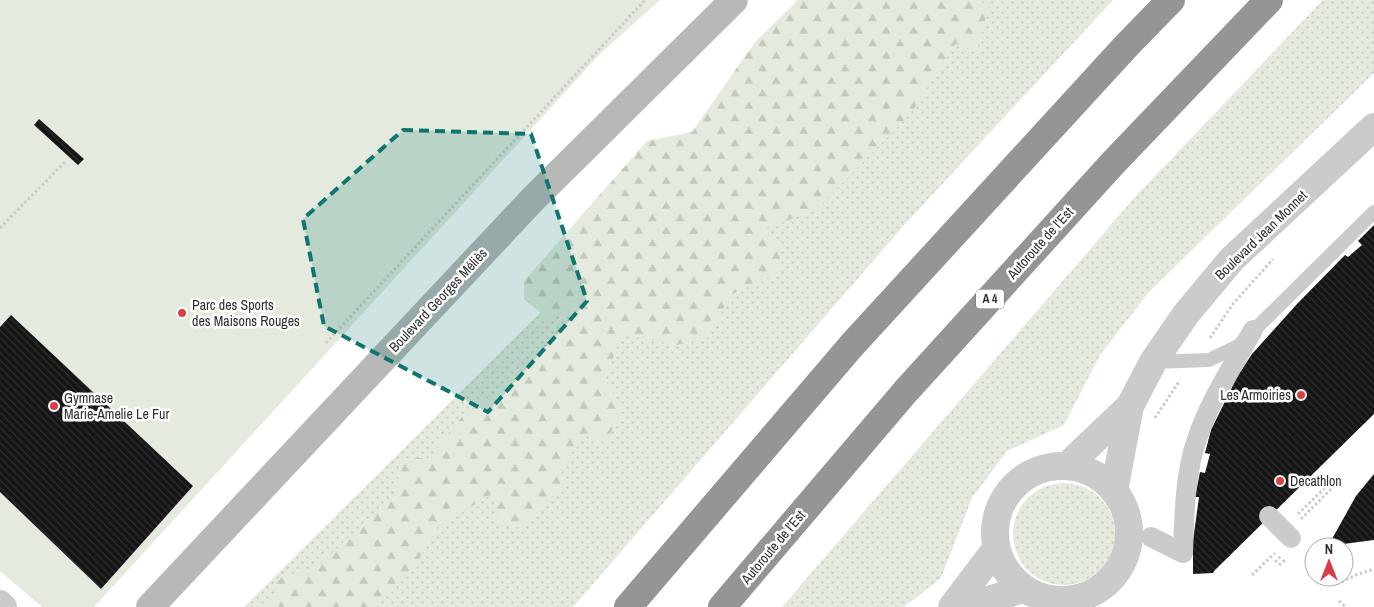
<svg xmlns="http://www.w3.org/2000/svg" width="1374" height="607" font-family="'Archivo Narrow',sans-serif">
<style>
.green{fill:url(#green-dots)}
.forest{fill:url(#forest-firs)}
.pitch{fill:#e4eadd}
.building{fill:url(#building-back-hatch)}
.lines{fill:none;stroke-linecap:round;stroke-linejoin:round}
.path{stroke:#cbcbcb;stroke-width:3;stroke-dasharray:2.5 2.5;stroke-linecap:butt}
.service{stroke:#cbcbcb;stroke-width:14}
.pedestrian{stroke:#cbcbcb;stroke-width:20}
.minor{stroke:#cbcbcb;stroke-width:26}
.tertiary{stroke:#cbcbcb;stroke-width:28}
.secondary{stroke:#b8b8b8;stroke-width:28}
.motorway{stroke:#959595;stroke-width:28}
.marked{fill:#0f766e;fill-opacity:0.2;stroke:#0f766e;stroke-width:4;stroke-dasharray:10 6;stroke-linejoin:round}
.poi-dot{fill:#d63f4a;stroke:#fff;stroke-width:2}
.labels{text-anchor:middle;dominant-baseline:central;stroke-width:5;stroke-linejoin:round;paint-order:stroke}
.shield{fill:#fff;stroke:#6d6d6d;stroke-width:1}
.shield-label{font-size:12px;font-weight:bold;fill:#2e2e2e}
.street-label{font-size:14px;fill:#2e2e2e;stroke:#fff}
.poi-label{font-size:14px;fill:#2e2e2e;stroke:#fff;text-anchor:start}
</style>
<defs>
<pattern id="green-dots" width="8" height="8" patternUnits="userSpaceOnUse" patternTransform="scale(1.25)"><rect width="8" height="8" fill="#e4eadd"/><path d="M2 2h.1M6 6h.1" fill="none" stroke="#c4c9be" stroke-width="1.8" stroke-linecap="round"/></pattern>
<pattern id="forest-firs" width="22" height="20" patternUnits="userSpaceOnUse" patternTransform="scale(1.25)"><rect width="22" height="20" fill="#e4eadd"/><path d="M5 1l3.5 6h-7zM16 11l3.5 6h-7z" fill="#c4c9be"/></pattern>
<pattern id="building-back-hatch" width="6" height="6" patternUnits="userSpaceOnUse" patternTransform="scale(1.25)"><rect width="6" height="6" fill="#151515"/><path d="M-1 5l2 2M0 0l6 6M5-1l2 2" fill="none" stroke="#2f2f2f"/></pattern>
</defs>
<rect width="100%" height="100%" fill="#fff"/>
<g class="green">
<polygon points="855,0 1113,0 906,223 573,607 244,607"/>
<polygon points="1323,0 1374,0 1374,73 1149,292 1100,355 1064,425 1007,451 972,498 941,578 904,607 782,607 1135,197"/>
<circle cx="1064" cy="534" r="51"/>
</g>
<polygon class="forest" points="798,0 976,0 989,5 978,51 955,44 912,112 817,209 765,229 780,250 780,272 730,295 708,338 676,345 621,334 606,379 622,410 606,442 583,435 558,476 567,481 522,528 497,524 496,492 438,526 415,567 376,607 257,607 279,596 274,580 317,567 395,494 402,458 429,458 465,413 510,383 573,314 547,318 524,299 524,281 647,141 692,132 755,42"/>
<polygon class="pitch" points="0,0 660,0 600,54 94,607 42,607 0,571"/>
<g class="building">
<polygon points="39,119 84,159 78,165 34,125"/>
<polygon points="1374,225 1374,414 1215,570 1213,573 1193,574 1193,541 1199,497 1195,497 1200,472 1205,473 1210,454 1205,453 1211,430 1237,377 1252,354 1297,304 1345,255 1348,257 1362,245 1358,241"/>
<polygon points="11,315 193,486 101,589 0,492 0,327"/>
<polygon points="1374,474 1374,540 1328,546 1356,496"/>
</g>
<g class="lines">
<g class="path">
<polyline points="0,228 66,161"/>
<polyline points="1210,338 1233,304 1273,259"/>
<polyline points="326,343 645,0"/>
<polyline points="1155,418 1180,380"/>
<polyline points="1298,514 1332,481"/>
<polyline points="1301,519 1335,485"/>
<polyline points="1275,562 1281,556"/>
<polyline points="1279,565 1286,559"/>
<polyline points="1252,575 1275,553"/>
<polyline points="1337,584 1356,575 1374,569"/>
<polyline points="1339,601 1346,607"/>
</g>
<polyline class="service" points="1153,362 1209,360 1238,346 1374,212"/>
<g class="pedestrian">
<polyline points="1269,516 1291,538"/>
<path d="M1151,537L1183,553C1184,517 1185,473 1197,439C1210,400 1233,366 1253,330"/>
</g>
<polyline class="minor" points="0,603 4,607"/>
<g class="tertiary">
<circle cx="1062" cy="533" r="67"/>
<polyline points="1067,466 1130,406"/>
<polyline points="1114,491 1130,406 1153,362 1186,314 1232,259 1374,127"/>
<polyline points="952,607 996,549"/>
<polyline points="966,607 1023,589"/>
</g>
<polyline class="secondary" points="150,607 533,199 734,0"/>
<g class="motorway">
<polyline points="628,607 852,345 1128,44 1171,0"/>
<polyline points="722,607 905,392 1113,163 1269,0"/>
</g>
</g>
<path class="marked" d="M403,130L531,134L587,301L488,412L324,326L303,219Z"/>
<g class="poi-dot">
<circle cx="182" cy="313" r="5"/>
<circle cx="1301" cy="395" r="5"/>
<circle cx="54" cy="406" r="5"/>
<circle cx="1280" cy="481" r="5"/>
</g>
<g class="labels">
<rect class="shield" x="976" y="289.5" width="28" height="19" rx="4"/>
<g class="shield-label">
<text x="990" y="299">A 4</text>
</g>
<g class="street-label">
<text transform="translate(1261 235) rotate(-44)">Boulevard Jean Monnet</text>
<text transform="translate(1040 243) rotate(-48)">Autoroute de l’Est</text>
<text transform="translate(438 300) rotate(-47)">Boulevard Georges Méliès</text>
<text transform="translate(773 547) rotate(-50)">Autoroute de l’Est</text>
</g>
<g class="poi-label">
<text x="192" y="305">Parc des Sports<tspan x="192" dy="16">des Maisons Rouges</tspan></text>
<text x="1291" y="395" text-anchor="end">Les Armoiries</text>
<text x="64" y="398">Gymnase<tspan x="64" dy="16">Marie-Amelie Le Fur</tspan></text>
<text x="1290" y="481">Decathlon</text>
</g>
</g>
<g transform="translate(1329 562)"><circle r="24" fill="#ffffff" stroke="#ababab"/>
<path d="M0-4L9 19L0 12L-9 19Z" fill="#d63f4a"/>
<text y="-8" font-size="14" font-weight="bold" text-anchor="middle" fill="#2e2e2e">N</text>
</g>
</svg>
